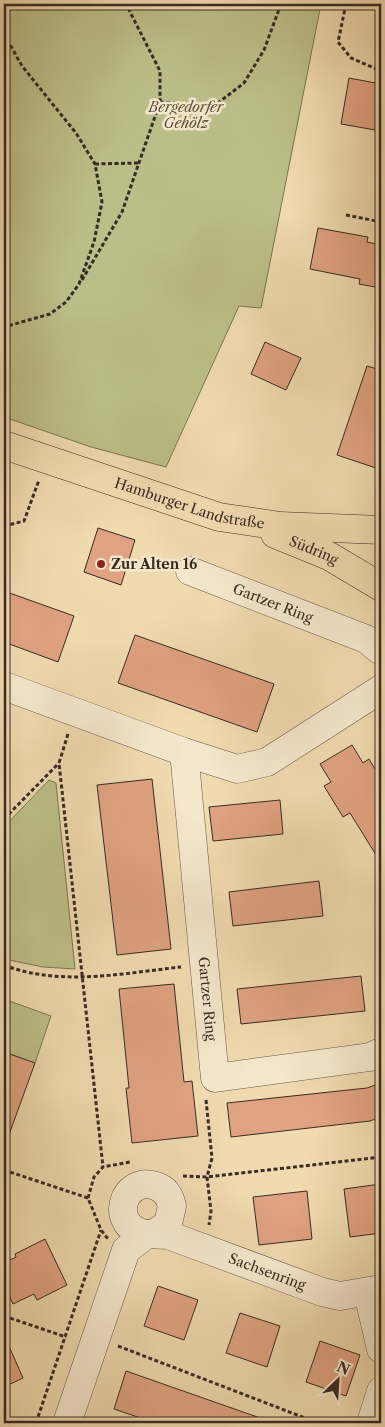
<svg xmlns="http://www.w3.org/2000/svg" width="385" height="1427" font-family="'Libre Caslon Text',serif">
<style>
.green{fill:#bcbe89;stroke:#7a7556}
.building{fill:#dfa282;stroke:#382c22}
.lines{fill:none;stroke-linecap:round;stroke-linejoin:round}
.minor-casing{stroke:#665846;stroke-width:29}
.major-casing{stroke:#382c22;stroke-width:29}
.path{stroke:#382c22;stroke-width:3;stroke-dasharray:4 2.5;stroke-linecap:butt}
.minor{stroke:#f5e7cc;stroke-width:28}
.major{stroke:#f0dab0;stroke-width:28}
.poi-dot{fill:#8f2418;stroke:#f5e7cc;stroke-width:2}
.labels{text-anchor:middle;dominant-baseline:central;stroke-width:5;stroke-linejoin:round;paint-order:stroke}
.park-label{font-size:14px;font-style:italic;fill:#59503c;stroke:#f5e7cc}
.street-label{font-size:14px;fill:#382c22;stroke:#f5e7cc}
.poi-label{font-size:14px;font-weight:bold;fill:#382c22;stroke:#f5e7cc;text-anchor:start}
</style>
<rect width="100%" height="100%" fill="#f0dab0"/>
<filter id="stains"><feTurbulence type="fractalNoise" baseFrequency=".004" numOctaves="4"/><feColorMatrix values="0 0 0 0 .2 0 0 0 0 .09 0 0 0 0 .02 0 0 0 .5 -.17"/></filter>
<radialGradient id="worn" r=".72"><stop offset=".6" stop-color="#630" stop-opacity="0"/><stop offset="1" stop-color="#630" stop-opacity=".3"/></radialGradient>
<g class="green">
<polygon points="4,4 321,4 261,308 239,306 166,467 91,447 4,417"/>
<polygon points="49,780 56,783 75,969 43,967 4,959 4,827"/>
<polygon points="4,999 51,1016 35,1063 4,1052"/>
</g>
<g class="building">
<polygon points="349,78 381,84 381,131 341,124"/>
<polygon points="318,228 368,237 367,242 381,245 381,288 359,284 360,279 310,269"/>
<polygon points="265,342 301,358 286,390 251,374"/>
<polygon points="367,366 381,370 381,453 376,468 337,455"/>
<polygon points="98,528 135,540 121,585 84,572"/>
<polygon points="4,591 74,616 58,662 4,642"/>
<polygon points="135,635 274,684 257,732 118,683"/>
<polygon points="352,745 363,763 369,759 381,779 381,863 350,813 343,817 324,786 331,782 320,764"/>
<polygon points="152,779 171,949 117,955 97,785"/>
<polygon points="280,800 283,834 213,841 209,807"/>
<polygon points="319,881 323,916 233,926 229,892"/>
<polygon points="361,976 365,1011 241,1024 237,989"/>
<polygon points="174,984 184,1082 192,1081 198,1136 132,1143 126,1088 129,1088 119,989"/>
<polygon points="4,1052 35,1063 6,1143 4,1143"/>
<polygon points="381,1083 381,1117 370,1121 231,1137 227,1103 367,1088"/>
<polygon points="381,1184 381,1233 350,1237 344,1189"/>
<polygon points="307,1191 312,1239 259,1245 253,1197"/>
<polygon points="45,1239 67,1285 37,1300 34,1294 13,1304 4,1284 4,1263 16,1257 15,1254"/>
<polygon points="158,1286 198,1300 184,1340 144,1326"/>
<polygon points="240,1313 280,1326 267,1367 226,1353"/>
<polygon points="4,1335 23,1378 4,1387"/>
<polygon points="320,1341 360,1355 346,1396 306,1382"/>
<polygon points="126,1371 266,1420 265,1423 155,1423 114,1409"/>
</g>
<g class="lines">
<defs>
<g id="minor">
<path id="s1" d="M190,571L366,639L381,651"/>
<polyline points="4,686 184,752 237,769 267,762 381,689"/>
<path id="s2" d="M184,752L215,1078L370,1057L381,1052"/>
<path d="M147,1234C107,1228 122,1174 156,1186C165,1189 170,1197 172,1206L168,1224L155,1233"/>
<polyline points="368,1293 381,1349"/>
<path id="s3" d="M67,1423L126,1250L147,1234L168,1235L322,1292L340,1296L381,1289"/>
<polyline points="371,1423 381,1391"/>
</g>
<g id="major">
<path id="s4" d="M4,445L219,517L280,526L381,530"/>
<path id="s5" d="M275,534L329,556L381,587"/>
</g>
</defs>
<use href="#minor" class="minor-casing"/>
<use href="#major" class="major-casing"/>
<g class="path">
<polyline points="346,4 338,42 351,58 381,71"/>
<polyline points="4,34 22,66 76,133 95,164 102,202 94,242 79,284 66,302 50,314 4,327"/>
<polyline points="160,102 214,106 244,83 264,50 281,4"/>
<polyline points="95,164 139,163"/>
<polyline points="346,215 381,222"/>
<polyline points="82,280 122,212 160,102 160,71 126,4"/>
<polyline points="4,526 24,521 39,480"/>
<polyline points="68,734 59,763 103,1167"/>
<polyline points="4,819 59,763"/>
<path d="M4,965C60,987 124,973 181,967"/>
<polyline points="206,1100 212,1158 207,1177 211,1211 209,1225"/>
<polyline points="4,1170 88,1198 101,1230 108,1239"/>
<polyline points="183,1176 207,1177 381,1157"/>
<polyline points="88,1198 94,1177 103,1167 130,1162"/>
<polyline points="4,1316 66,1337"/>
<polyline points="118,1346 318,1423"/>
<polyline points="36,1423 101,1230"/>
</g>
<use href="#minor" class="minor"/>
<use href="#major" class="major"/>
</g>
<circle class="poi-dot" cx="101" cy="564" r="5"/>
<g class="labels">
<g class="park-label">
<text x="186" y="107">Bergedorfer<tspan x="186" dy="16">Gehölz</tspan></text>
</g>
<g class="street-label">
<text stroke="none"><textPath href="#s4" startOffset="195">Hamburger Landstraße</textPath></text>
<text stroke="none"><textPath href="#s5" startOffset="42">Südring</textPath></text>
<text stroke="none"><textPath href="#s1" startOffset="89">Gartzer Ring</textPath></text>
<text stroke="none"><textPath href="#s2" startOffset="248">Gartzer Ring</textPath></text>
<text stroke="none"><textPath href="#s3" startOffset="336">Sachsenring</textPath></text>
</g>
<g class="poi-label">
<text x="111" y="564">Zur Alten 16</text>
</g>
</g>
<rect width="385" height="1427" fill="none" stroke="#f0dab0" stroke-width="20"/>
<rect x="5" y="5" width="375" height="1417" fill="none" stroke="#382c22" stroke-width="2.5"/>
<rect x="10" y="10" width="365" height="1407" fill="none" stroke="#382c22"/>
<g transform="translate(338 1380) rotate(25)" stroke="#f5e7cc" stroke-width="4" paint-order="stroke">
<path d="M0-4L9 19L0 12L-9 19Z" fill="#382c22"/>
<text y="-8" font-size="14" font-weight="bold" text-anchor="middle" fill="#382c22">N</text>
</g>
<rect width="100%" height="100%" filter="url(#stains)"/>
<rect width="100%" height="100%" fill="url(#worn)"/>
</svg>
